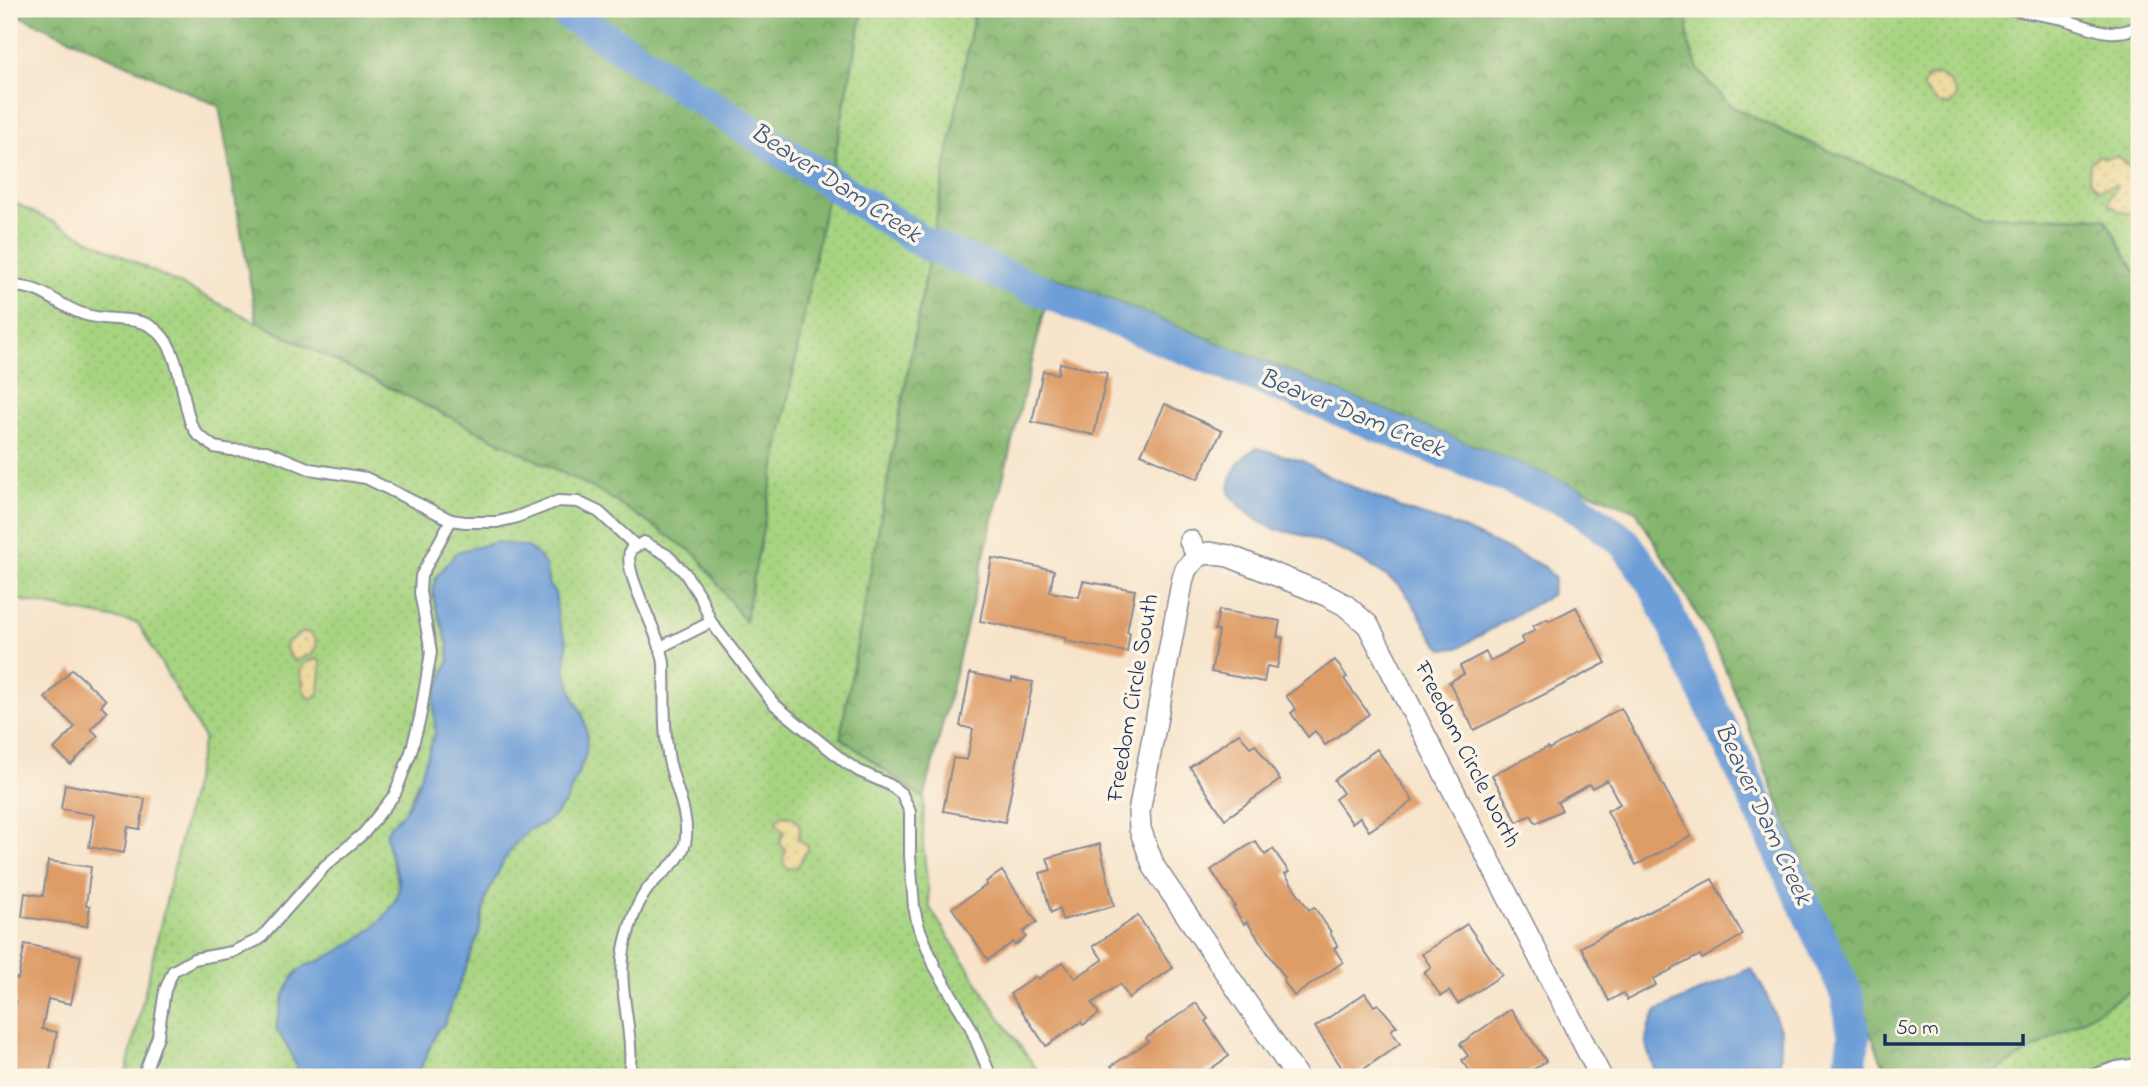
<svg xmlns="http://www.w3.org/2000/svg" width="2148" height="1086" font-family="'Indie Flower',sans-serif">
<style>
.grass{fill:url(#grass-dots);stroke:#618270;stroke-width:2}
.forest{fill:url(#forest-crowns);stroke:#507266;stroke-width:2}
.sand{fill:url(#sand-dots);stroke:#84847e;stroke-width:2}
.water{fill:#6d9ed7;stroke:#44669a;stroke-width:2}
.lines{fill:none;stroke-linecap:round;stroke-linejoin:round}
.river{stroke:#6d9ed7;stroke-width:33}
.building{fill:#de9c66}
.service-casing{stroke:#898a94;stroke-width:14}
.minor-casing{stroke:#898a94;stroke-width:24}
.service{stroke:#fff;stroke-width:10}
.minor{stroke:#fff;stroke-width:21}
.labels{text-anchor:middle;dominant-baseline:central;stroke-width:7;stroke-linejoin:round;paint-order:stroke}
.street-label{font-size:24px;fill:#1b2f5e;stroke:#fcf5e5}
.water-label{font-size:26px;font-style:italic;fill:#385688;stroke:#fcf5e5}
</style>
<defs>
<pattern id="grass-dots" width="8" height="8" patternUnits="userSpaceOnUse" patternTransform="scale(1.75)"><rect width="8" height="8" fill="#a7d481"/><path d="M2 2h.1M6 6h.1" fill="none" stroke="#8fb672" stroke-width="1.8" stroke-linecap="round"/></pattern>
<pattern id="forest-crowns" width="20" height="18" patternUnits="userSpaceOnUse" patternTransform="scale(1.75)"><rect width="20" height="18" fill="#85b66f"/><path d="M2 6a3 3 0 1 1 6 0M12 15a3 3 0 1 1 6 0" fill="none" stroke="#6c945e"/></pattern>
<pattern id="sand-dots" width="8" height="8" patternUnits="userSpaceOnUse" patternTransform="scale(1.75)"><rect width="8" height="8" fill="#eeda9e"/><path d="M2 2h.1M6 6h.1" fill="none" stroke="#ccbb8a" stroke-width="1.8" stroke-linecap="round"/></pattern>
</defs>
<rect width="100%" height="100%" fill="#fcf5e5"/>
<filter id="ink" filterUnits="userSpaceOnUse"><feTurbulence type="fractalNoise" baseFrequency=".0143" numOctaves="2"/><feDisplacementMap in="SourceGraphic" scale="14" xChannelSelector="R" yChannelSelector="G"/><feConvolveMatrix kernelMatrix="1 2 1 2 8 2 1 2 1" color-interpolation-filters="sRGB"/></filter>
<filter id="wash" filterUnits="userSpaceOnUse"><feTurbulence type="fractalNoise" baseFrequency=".00686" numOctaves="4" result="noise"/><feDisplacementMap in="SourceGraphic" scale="28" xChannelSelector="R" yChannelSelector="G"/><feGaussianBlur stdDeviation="1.57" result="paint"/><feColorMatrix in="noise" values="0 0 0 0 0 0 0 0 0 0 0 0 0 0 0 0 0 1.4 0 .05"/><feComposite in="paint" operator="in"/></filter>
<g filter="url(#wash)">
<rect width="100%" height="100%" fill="#f7e4cb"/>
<g class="grass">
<polygon points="863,9 975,9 840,737 924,799 923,844 930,908 997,1013 1042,1077 409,1077 420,1069 438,1029 479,933 486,897 504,860 515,844 530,829 541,825 555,815 566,802 586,754 587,734 583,715 574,698 565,669 567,643 558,619 555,593 549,586 545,565 433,589 434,601 448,644 449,660 434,698 435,733 429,748 428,759 405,811 390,826 387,844 399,887 395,902 382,920 362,937 327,958 307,965 295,974 282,1000 276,1028 291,1053 300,1077 125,1077 204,738 138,623 9,598 9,200 603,493 697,555 745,621"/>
<polygon points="1688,9 2139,9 2139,278 2105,218 1986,216 1779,130 1731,106 1699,71 1688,41"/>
<polygon points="2139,986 2139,1077 1986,1077"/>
</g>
<g class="forest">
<polygon points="9,9 863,9 745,622 697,555 603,493 257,322 219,106 9,11"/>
<polygon points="975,9 1688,9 1688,41 1699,71 1731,106 1779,130 1986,216 2105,218 2139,278 2139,986 1986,1077 1888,1077 1718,651 1636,511 1053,276 924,799 840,737"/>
</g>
<g class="sand">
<path d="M1938,75C1948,79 1956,87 1956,98L1950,106L1938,103L1922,88L1928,77Z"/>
<path d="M2099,155L2106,158L2118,156C2139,172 2139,184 2139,209C2130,218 2119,211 2109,204C2108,196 2117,191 2116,184L2099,190L2089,179L2090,163Z"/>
<path d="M303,632C312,632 317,640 316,648L311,655L294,661L287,652L286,643Z"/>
<path d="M316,659L320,661C323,671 319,682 319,693L315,697L309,698L304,691L300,669L306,662Z"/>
<path d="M783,815C799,816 802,826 798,839L808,846C808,850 801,861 798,866L794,869L785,867L783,857L786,850L779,843L784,832L777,825L776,820Z"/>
</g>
<g class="water">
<path d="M1257,448L1303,461L1330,477L1408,511L1457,526L1545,567L1555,579L1551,595L1458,648L1443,649C1423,631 1418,602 1397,584C1370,562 1334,546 1301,535C1293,532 1284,532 1275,529C1257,523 1241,508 1229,493C1229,473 1240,457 1257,448Z"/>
<path d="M497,542L527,547L538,555L545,565L549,586L555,593L558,619L567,643L565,669L574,698L583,715L587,734L586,754L566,802L555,815L541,825L530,829L515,844L504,860L486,897L479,933L444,1025L438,1029L420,1069L409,1077H300L291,1053L276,1028C280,1010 283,989 296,974C305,963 318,963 329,956C353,944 398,917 399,886C399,869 387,852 386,834L390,826L405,811L415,792L435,733L434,698L449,660L448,644L434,601L433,589L436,577L457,552Z"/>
<path d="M1751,968L1764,989L1781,1032L1780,1077H1658C1646,1050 1640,1038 1657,1011Z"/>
</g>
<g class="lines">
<polyline class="river" points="561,9 926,244 1572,503 1625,543 1654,584 1847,995 1854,1035 1849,1077"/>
</g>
<g id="blocks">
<g class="building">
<polygon points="1060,363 1107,373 1094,435 1032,422 1043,371 1058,374"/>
<polygon points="1165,404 1222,431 1198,479 1141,454"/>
<polygon points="992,558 1054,570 1050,592 1079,597 1083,581 1135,590 1127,632 1130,633 1127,652 1065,641 1066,638 980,621"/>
<polygon points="1576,607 1606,663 1474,730 1449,682 1464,674 1460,666 1486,652 1490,661 1524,643 1521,638 1535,630 1533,626 1547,619 1549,621"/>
<polygon points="1219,610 1280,621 1277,637 1283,638 1277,668 1267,666 1264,682 1211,672 1219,631 1215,630"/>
<polygon points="1335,660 1347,677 1344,679 1369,714 1325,745 1315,731 1308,737 1291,713 1296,709 1286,696"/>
<polygon points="72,669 106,700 101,706 107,712 91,729 98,736 71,765 54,749 75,727 45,698"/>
<polygon points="970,673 1012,682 1012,678 1033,682 1005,822 943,811 953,758 967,760 973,729 960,726"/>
<polygon points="1621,708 1691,836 1636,865 1607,811 1620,804 1607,780 1592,788 1590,784 1557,802 1562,810 1536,823 1531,815 1517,822 1492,775 1548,747 1549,749"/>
<polygon points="1239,733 1250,747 1255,744 1280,780 1225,819 1190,767"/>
<polygon points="1377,749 1413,801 1369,831 1360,817 1352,823 1335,799 1343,793 1334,780"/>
<polygon points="65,784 145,799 140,829 128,827 124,853 89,847 94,815 61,809"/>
<polygon points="1255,841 1265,855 1273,849 1289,872 1285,874 1309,910 1314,907 1331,932 1330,933 1338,946 1334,948 1343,962 1294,996 1283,980 1285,978 1247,922 1244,924 1233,907 1235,906 1211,870"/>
<polygon points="1100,844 1114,906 1062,920 1059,908 1051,913 1040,873 1051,870 1047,858"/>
<polygon points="48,861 91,867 86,905 90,906 87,926 22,917 25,893 43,896"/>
<polygon points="1002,871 1037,922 1023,932 1026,937 1015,945 1013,942 988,960 952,908 987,885 986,882"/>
<polygon points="1712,879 1743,935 1702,959 1700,955 1653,979 1656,985 1627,1000 1623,993 1609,1001 1581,947"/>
<polygon points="1138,916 1173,968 1129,998 1120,984 1092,1003 1099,1014 1083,1025 1081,1022 1046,1046 1010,994 1036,976 1038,979 1063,962 1075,978 1103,960 1093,946"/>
<polygon points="1467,924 1502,975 1458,1004 1449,991 1441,996 1424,972 1431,967 1422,954"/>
<polygon points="25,944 81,956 71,1004 48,999 42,1029 57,1032 49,1077 9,1077 9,1042 16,1001 9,1000 9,988 11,977 18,979"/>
<polygon points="1365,993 1374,1006 1378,1004 1397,1026 1391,1030 1400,1044 1352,1077 1348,1077 1315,1027"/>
<polygon points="1196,1003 1208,1019 1205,1021 1229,1056 1199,1077 1119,1077 1111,1066 1148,1042 1146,1038"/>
<polygon points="1511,1009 1546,1061 1522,1077 1474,1077 1462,1060 1468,1056 1460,1044"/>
</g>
</g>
</g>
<g filter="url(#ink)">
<use href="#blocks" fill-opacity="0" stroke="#898a94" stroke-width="2"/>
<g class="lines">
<defs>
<g id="service">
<path d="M2009,9C2026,12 2042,15 2059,18C2088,25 2110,41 2139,26"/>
<path d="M9,286C45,286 52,303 83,314C100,320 118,318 136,321C181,329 179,390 191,424L197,434L214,447L231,450L266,451L310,469L366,478L451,520L465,522H497L514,518L558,501L578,502L599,512L635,545"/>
<polyline points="661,647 711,622"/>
<polyline points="143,1077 158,1036 165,990 173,971 194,959 232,952 260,939 325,866 364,833 395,794 411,752 420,718 431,652 420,592 421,576 451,520"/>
<path d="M629,1077C636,1031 614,987 626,940C631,922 637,902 649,887C663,870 684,861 686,837C688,811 674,785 669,760C663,729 665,696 664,664C662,635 620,571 631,549L644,542L667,555L685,573L701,598L711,622L774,704L845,762L859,771L890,785L902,794L910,812V856L914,907L918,925L935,967L970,1026L991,1077"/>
<polyline points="2087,1077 2117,1067 2139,1064"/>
</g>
<g id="minor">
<polyline points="1190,541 1198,556 1186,569 1183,578 1139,812 1140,829 1154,867 1297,1077"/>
<polyline points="1198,556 1208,553 1229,556 1326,595 1345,605 1368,625 1601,1077"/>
</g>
</defs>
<use href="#service" class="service-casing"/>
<use href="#minor" class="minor-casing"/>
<use href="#service" class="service"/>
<use href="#minor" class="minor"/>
</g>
</g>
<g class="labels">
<g class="street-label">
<text transform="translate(1134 698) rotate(-80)">Freedom Circle South</text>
<text transform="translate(1466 755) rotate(63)">Freedom Circle North</text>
</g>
<g class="water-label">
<text transform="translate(835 184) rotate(33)">Beaver Dam Creek</text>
<text transform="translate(1351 414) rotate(22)">Beaver Dam Creek</text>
<text transform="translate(1762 814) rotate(65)">Beaver Dam Creek</text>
</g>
</g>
<rect width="2148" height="1086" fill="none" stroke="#fcf5e5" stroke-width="35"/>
<path d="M1885 1034v10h138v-10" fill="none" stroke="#1b2f5e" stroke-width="3.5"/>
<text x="1896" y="1034" font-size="21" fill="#1b2f5e" stroke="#fcf5e5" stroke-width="5" paint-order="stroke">50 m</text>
</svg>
